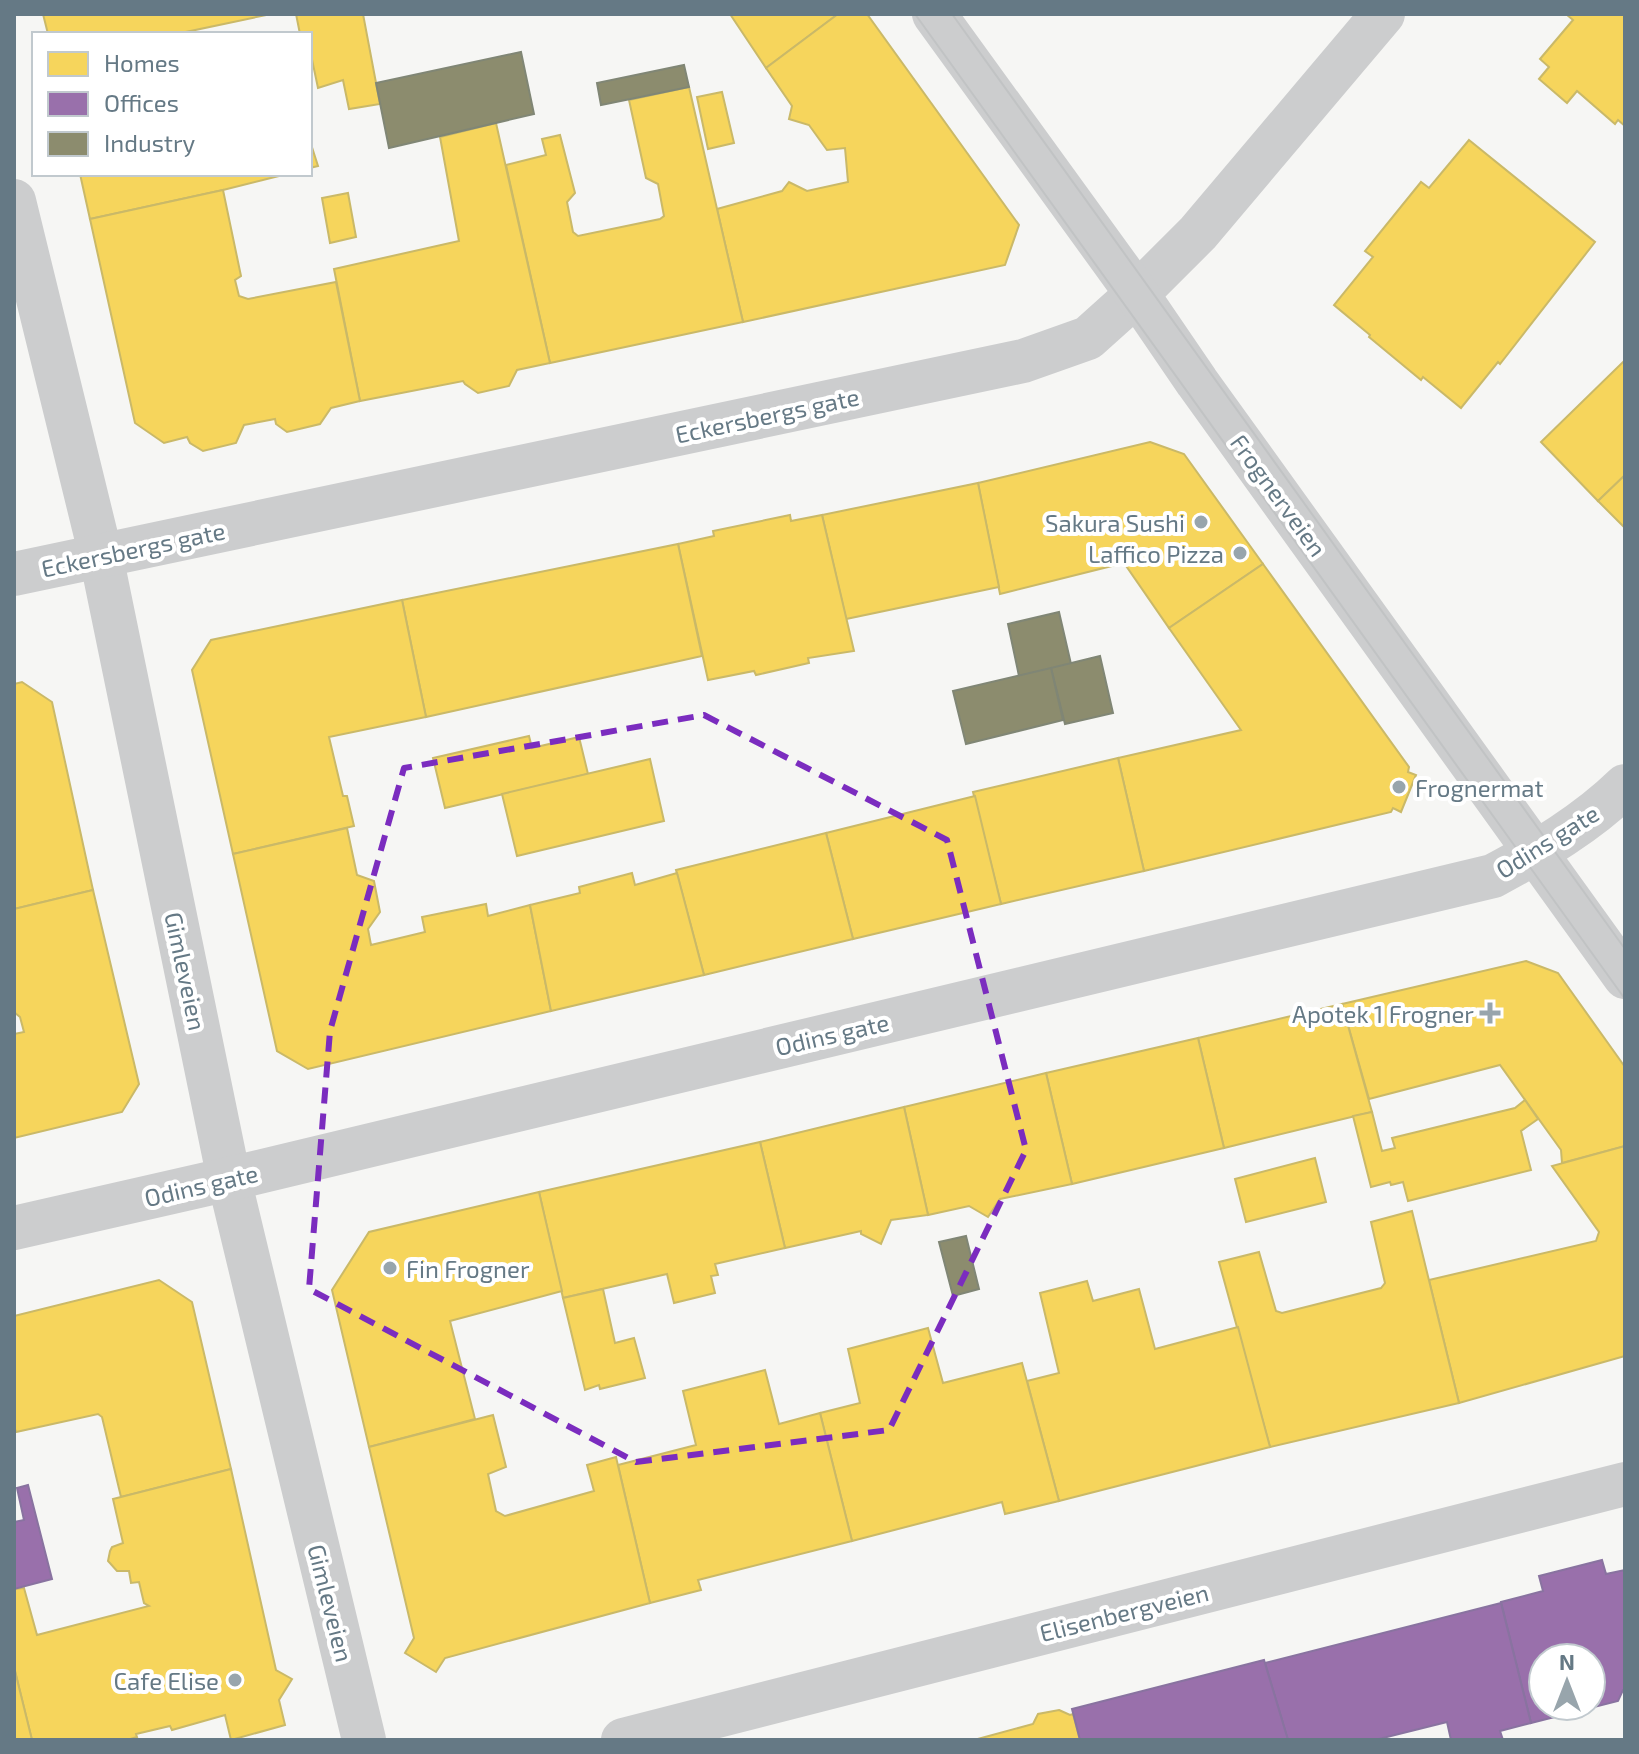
<svg xmlns="http://www.w3.org/2000/svg" width="1639" height="1754" font-family="'Exo 2',sans-serif">
<style>
.homes{fill:#f6d55c;stroke:#cab968;stroke-width:2}
.offices{fill:#9970ab;stroke:#8973a0;stroke-width:2;fill-rule:evenodd}
.industry{fill:#8c8c6e;stroke:#808675;stroke-width:2}
.lines{fill:none;stroke-linecap:round;stroke-linejoin:round}
.minor{stroke:#cccdce;stroke-width:44}
.tertiary{stroke:#cccdce;stroke-width:44}
.tram{stroke:#c1c3c4;stroke-width:2}
.marked{fill:none;stroke:#7b2cbf;stroke-width:6;stroke-dasharray:16 10;stroke-linejoin:round}
.poi-dot{fill:#98a5ac;stroke:#fff;stroke-width:3}
.labels{text-anchor:middle;dominant-baseline:central;stroke-width:8;stroke-linejoin:round;paint-order:stroke}
.street-label{font-size:24px;fill:#657985;stroke:#fff}
.poi-label{font-size:24px;fill:#657985;stroke:#fff;text-anchor:end}
</style>
<rect width="100%" height="100%" fill="#f6f6f4"/>
<g class="homes">
<polygon points="43,14 271,14 186,32 185,34 48,34"/>
<polygon points="296,14 363,14 380,104 349,109 343,80 318,88 310,50 310,34 300,34"/>
<polygon points="730,14 838,14 766,68"/>
<polygon points="838,14 867,14 1019,225 1005,265 743,322 717,209 782,191 789,182 807,191 848,182 845,148 827,150 809,125 789,119 792,106 766,68"/>
<polygon points="1566,14 1625,14 1625,126 1618,120 1615,124 1577,91 1567,103 1539,79 1549,67 1540,59 1573,20"/>
<polygon points="689,87 743,322 550,363 506,165 546,155 542,139 560,135 575,193 567,202 573,232 578,236 660,219 664,216 658,184 646,178 629,100"/>
<polygon points="722,92 734,143 708,149 697,97"/>
<polygon points="496,123 550,363 517,370 509,386 478,393 465,384 463,381 360,401 334,269 459,241 440,137"/>
<polygon points="1469,140 1595,242 1500,364 1498,362 1461,408 1423,377 1421,380 1369,337 1370,335 1334,305 1373,257 1365,251 1421,182 1429,188"/>
<polygon points="310,141 318,166 310,168"/>
<polygon points="80,174 287,174 223,190 90,219"/>
<polygon points="223,190 241,276 235,280 239,296 248,299 336,282 360,401 331,408 320,424 287,432 276,424 275,419 244,425 236,443 203,451 190,443 187,437 164,443 135,423 90,219"/>
<polygon points="348,193 356,237 330,243 322,198"/>
<polygon points="1625,360 1625,475 1598,501 1541,442"/>
<polygon points="1150,442 1184,454 1263,564 1169,628 1124,563 1000,594 978,483"/>
<polygon points="1625,475 1625,528 1598,501"/>
<polygon points="978,483 999,587 846,619 822,515"/>
<polygon points="790,515 791,521 822,515 854,651 808,658 809,663 756,675 754,671 708,680 678,544 714,536 713,531"/>
<polygon points="678,544 702,656 426,717 402,600"/>
<polygon points="1263,564 1409,767 1408,772 1416,775 1401,812 1393,808 1391,812 1144,871 1118,758 1241,730 1169,628"/>
<polygon points="402,600 426,717 329,737 343,796 347,796 354,826 233,854 192,670 211,640"/>
<polygon points="22,682 52,702 93,890 14,909 14,684"/>
<polygon points="529,736 532,748 579,737 588,774 445,808 433,758"/>
<polygon points="1118,758 1144,871 1001,904 973,792"/>
<polygon points="650,759 664,821 517,856 502,794"/>
<polygon points="975,796 1001,904 853,939 826,833"/>
<polygon points="347,828 357,875 374,881 380,912 368,929 371,945 425,932 422,917 486,904 488,916 530,905 551,1011 308,1069 277,1051 233,854"/>
<polygon points="826,833 853,939 704,975 676,870"/>
<polygon points="632,873 635,885 677,873 704,975 551,1011 530,905 580,893 579,887"/>
<polygon points="93,890 139,1084 122,1112 14,1138 14,1034 24,1032 20,1017 14,1012 14,909"/>
<polygon points="1526,961 1558,973 1625,1067 1625,1146 1562,1163 1561,1150 1500,1065 1369,1099 1342,1004"/>
<polygon points="1342,1004 1372,1112 1224,1148 1198,1038"/>
<polygon points="1198,1038 1224,1148 1072,1184 1046,1073"/>
<polygon points="1046,1073 1072,1184 1000,1199 988,1217 969,1206 928,1215 904,1107"/>
<polygon points="1525,1100 1538,1119 1521,1131 1531,1170 1408,1201 1403,1182 1391,1185 1390,1182 1371,1187 1353,1116 1372,1112 1382,1151 1395,1148 1392,1138 1515,1108"/>
<polygon points="904,1107 928,1215 891,1220 881,1244 861,1234 861,1231 785,1248 760,1142"/>
<polygon points="760,1142 785,1248 715,1264 718,1275 711,1276 715,1293 674,1303 667,1274 563,1298 539,1192"/>
<polygon points="1625,1146 1625,1356 1459,1403 1429,1280 1596,1241 1599,1232 1552,1166"/>
<polygon points="1315,1158 1326,1202 1246,1222 1235,1179"/>
<polygon points="539,1192 562,1291 450,1321 475,1419 369,1447 332,1290 369,1232"/>
<polygon points="1412,1211 1459,1403 1270,1447 1219,1262 1259,1252 1276,1311 1282,1313 1381,1288 1385,1283 1371,1222"/>
<polygon points="159,1280 192,1302 231,1469 121,1497 102,1417 98,1414 16,1432 14,1426 14,1316"/>
<polygon points="1087,1281 1093,1301 1139,1289 1155,1349 1238,1327 1270,1447 1059,1501 1027,1381 1059,1373 1040,1293"/>
<polygon points="603,1289 615,1343 634,1338 645,1378 600,1389 599,1385 585,1390 563,1298"/>
<polygon points="928,1328 943,1383 1022,1363 1059,1501 1005,1514 1002,1502 852,1541 820,1413 860,1403 848,1349"/>
<polygon points="765,1370 779,1424 820,1413 852,1541 698,1580 701,1590 650,1603 618,1465 696,1445 683,1391"/>
<polygon points="493,1415 506,1467 488,1474 496,1511 505,1516 594,1491 587,1465 616,1457 650,1603 445,1658 436,1672 405,1653 414,1638 369,1447"/>
<polygon points="231,1469 276,1670 292,1679 279,1700 285,1725 231,1740 225,1715 172,1730 170,1726 136,1734 137,1737 127,1740 32,1740 14,1667 14,1589 24,1588 37,1635 149,1606 144,1603 139,1582 131,1583 129,1571 117,1571 108,1561 110,1551 112,1547 123,1543 113,1499"/>
<polygon points="14,1667 32,1740 14,1740"/>
<polygon points="1059,1710 1070,1715 1073,1714 1080,1740 974,1740 1033,1724 1038,1714"/>
</g>
<g class="offices">
<polygon points="28,1485 52,1579 14,1589 14,1522 24,1520 17,1488"/>
<path d="M1602,1560L1606,1574L1625,1570V1690H1623L1618,1701L1531,1723L1501,1602L1543,1591L1539,1576ZM1543,1658H1591V1706H1543Z"/>
<polygon points="1501,1603 1531,1723 1500,1731 1503,1740 1451,1740 1447,1722 1375,1740 1288,1740 1265,1663"/>
<polygon points="1264,1660 1288,1740 1080,1740 1072,1709"/>
</g>
<g class="industry">
<polygon points="521,52 534,114 389,148 376,83"/>
<polygon points="684,65 689,87 601,105 597,83"/>
<polygon points="1059,612 1071,664 1019,676 1008,624"/>
<polygon points="1100,656 1113,713 1065,724 1051,668"/>
<polygon points="1051,668 1063,720 966,744 953,691"/>
<polygon points="966,1236 979,1289 953,1296 939,1242"/>
</g>
<g class="lines">
<g class="minor">
<polyline points="14,201 101,556 229,1179 364,1740"/>
<polyline points="14,574 1023,361 1088,338 1137,294 1198,233 1383,14"/>
<path d="M14,1228L229,1179L1493,876C1540,851 1587,823 1625,786"/>
<polyline points="623,1740 1625,1484"/>
</g>
<polyline class="tertiary" points="934,14 1137,294 1197,382 1625,977"/>
<g class="tram">
<polyline points="915,14 1625,999"/>
<polyline points="952,14 1625,949"/>
</g>
</g>
<path class="marked" d="M704,715L947,840L1026,1150L889,1430L636,1462L309,1289L330,1031L404,768Z"/>
<g class="poi-dot">
<circle cx="1201" cy="522" r="8"/>
<circle cx="1240" cy="553" r="8"/>
<circle cx="1399" cy="787" r="8"/>
<path d="M1486 1001h8v8h8v8h-8v8h-8v-8h-8v-8h8z"/>
<circle cx="390" cy="1268" r="8"/>
<circle cx="235" cy="1680" r="8"/>
</g>
<g class="labels">
<g class="street-label">
<text transform="translate(767 415) rotate(-12)">Eckersbergs gate</text>
<text transform="translate(1279 495) rotate(54)">Frognerveien</text>
<text transform="translate(133 549) rotate(-12)">Eckersbergs gate</text>
<text transform="translate(1547 841) rotate(-32)">Odins gate</text>
<text transform="translate(186 971) rotate(78)">Gimleveien</text>
<text transform="translate(832 1034) rotate(-13)">Odins gate</text>
<text transform="translate(201 1185) rotate(-13)">Odins gate</text>
<text transform="translate(331 1603) rotate(76)">Gimleveien</text>
<text transform="translate(1124 1612) rotate(-14)">Elisenbergveien</text>
</g>
<g class="poi-label">
<text x="1185" y="522">Sakura Sushi</text>
<text x="1224" y="553">Laffico Pizza</text>
<text x="1415" y="787" text-anchor="start">Frognermat</text>
<text x="1474" y="1013">Apotek 1 Frogner</text>
<text x="406" y="1268" text-anchor="start">Fin Frogner</text>
<text x="219" y="1680">Cafe Elise</text>
</g>
</g>
<rect width="1639" height="1754" fill="none" stroke="#657985" stroke-width="32"/>
<rect x="32" y="32" width="280" height="144" fill="#ffffff" stroke="#c1c9ce" stroke-width="2"/>
<rect x="48" y="52" width="40" height="24" fill="#f6d55c" stroke="#c1c9ce" stroke-width="2"/>
<text x="104" y="72" font-size="24" fill="#657985">Homes</text>
<rect x="48" y="92" width="40" height="24" fill="#9970ab" stroke="#c1c9ce" stroke-width="2"/>
<text x="104" y="112" font-size="24" fill="#657985">Offices</text>
<rect x="48" y="132" width="40" height="24" fill="#8c8c6e" stroke="#c1c9ce" stroke-width="2"/>
<text x="104" y="152" font-size="24" fill="#657985">Industry</text>
<g transform="translate(1567 1682)"><circle r="38" fill="#ffffff" stroke="#c1c9ce" stroke-width="2"/>
<path d="M0-6L14 30L0 20L-14 30Z" fill="#98a5ac"/>
<text y="-12" font-size="22" font-weight="bold" text-anchor="middle" fill="#657985">N</text>
</g>
</svg>
